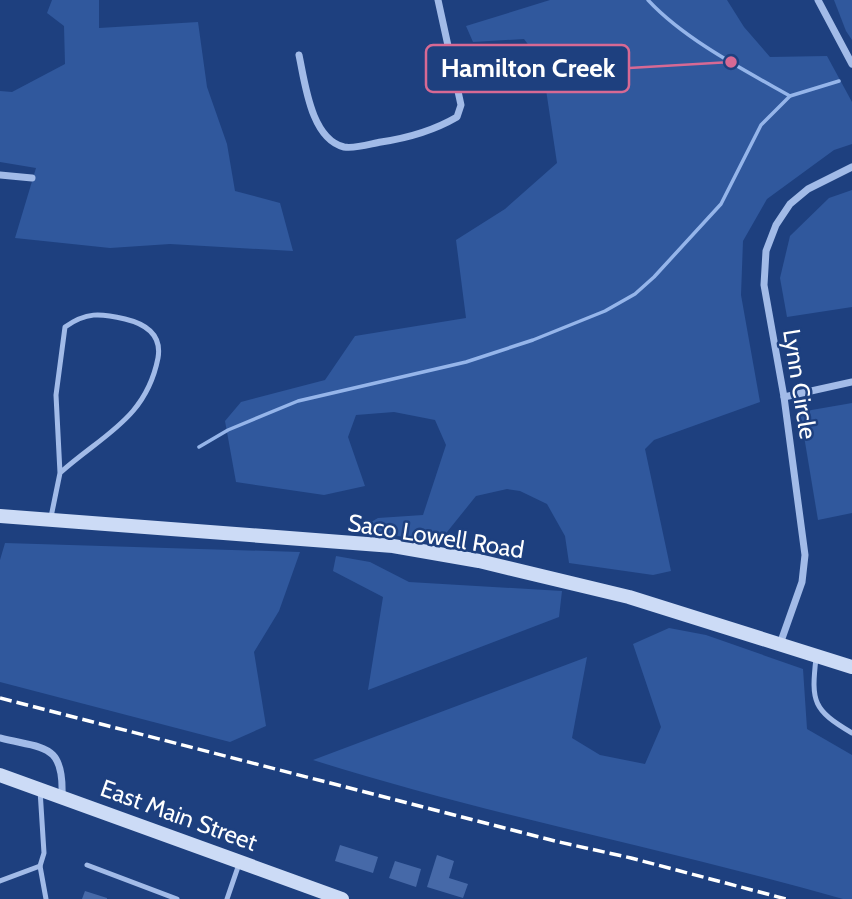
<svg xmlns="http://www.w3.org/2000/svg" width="852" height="899" font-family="Cabin,sans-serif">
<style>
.green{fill:#30589d}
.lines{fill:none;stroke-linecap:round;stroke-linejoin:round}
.stream{stroke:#95b5ea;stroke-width:3.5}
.building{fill:#4669a8}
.lane{stroke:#a2bbe8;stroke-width:5}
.street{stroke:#a2bbe8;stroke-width:7}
.secondary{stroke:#ccdbf6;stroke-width:14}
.rail{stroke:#fff;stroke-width:3.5;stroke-dasharray:12 5;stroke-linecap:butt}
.labels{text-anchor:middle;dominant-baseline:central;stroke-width:5;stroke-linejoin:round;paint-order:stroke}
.street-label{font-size:24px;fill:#fff;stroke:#1e407f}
.leader{fill:none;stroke:#d76994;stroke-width:2.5}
.callout-dot{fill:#d76994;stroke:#1e407f;stroke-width:2.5}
.callout{fill:#1e407f;stroke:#d76994;stroke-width:2.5}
.callout-label{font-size:26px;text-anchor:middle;font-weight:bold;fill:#fff}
</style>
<rect width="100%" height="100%" fill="#1e407f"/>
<g class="green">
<polygon points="52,0 99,0 99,28 198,22 207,87 227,144 235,191 280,203 293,251 170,244 110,248 15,238 36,168 0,162 0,91 12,92 65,64 64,26 47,13"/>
<polygon points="550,0 727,0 744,27 770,57 827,56 852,102 852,144 834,150 767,199 743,241 741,295 760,402 654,440 645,449 671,571 653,575 569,563 565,536 547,504 520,491 507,489 476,496 439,542 357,530 378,518 423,515 446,445 435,420 394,412 356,415 348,437 365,486 324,495 236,482 225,421 241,402 325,380 355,336 466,318 456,240 505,209 557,163 542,63 524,39 473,42 466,26"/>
<polygon points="834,0 852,0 852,40 846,31"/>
<polygon points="852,190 852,307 787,317 780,278 790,236 829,198"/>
<polygon points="852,403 852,513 818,520 800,412"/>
<polygon points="5,543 300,552 279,611 254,652 266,726 230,742 0,682 0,560"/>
<polygon points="336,556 370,562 409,582 562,591 559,617 368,690 383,597 333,571"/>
<path d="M669,628L706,635L803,669L807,729L852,755V899H843C668,849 487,815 313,760L587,657L572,738L600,755L645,764L661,727L633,644Z"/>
</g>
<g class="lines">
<g class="stream">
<path d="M648,0C684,39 744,70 790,96"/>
<polyline points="199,447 228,430 298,401 466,362 533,340 605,311 635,294 654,277 721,204 761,125 790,96 839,81"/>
</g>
</g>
<g class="building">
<polygon points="340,845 378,857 373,873 335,861"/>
<polygon points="437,855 454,861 449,878 468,884 463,898 427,887"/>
<polygon points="395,861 421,869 416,887 389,878"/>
<polygon points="85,891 107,898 107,899 82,899"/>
</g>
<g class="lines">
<g class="lane">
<path d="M51,517L60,473L56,395L65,327C86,312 100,313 125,319C146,324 162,335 158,358C146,419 102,435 60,473"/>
<path d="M816,658C811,702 813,710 852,733"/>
<polyline points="87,865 177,899"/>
<polyline points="40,866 46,899"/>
<polyline points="0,881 40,866 44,853 40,790"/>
<polyline points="227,899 239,864"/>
</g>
<g class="street">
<polyline points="818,0 852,64"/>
<path d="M299,55C305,83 311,139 344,147C355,149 370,144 381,142C408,138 433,131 457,117L461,105L438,0"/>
<polyline points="0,175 32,178"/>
<polyline points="784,397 852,382"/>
<polyline points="780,644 802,582 805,555 784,397 764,285 766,251 776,225 790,204 808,189 852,167"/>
<path d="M0,738C44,749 64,743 62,796"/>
</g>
<g class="secondary">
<polyline points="0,516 393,546 479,561 629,597 852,667"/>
<polyline points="0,775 342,899"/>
</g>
<polyline class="rail" points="0,698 559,842 631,858 786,899"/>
</g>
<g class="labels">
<g class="street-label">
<text transform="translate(800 384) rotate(81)">Lynn Circle</text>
<text transform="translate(436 536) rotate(9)">Saco Lowell Road</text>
<text transform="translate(179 815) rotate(20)">East Main Street</text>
</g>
</g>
<path class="leader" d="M731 62L629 68"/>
<circle class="callout-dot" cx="731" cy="62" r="7"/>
<rect class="callout" x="426" y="45" width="203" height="47" rx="7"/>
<g class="callout-label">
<text x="528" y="77">Hamilton Creek</text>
</g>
</svg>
